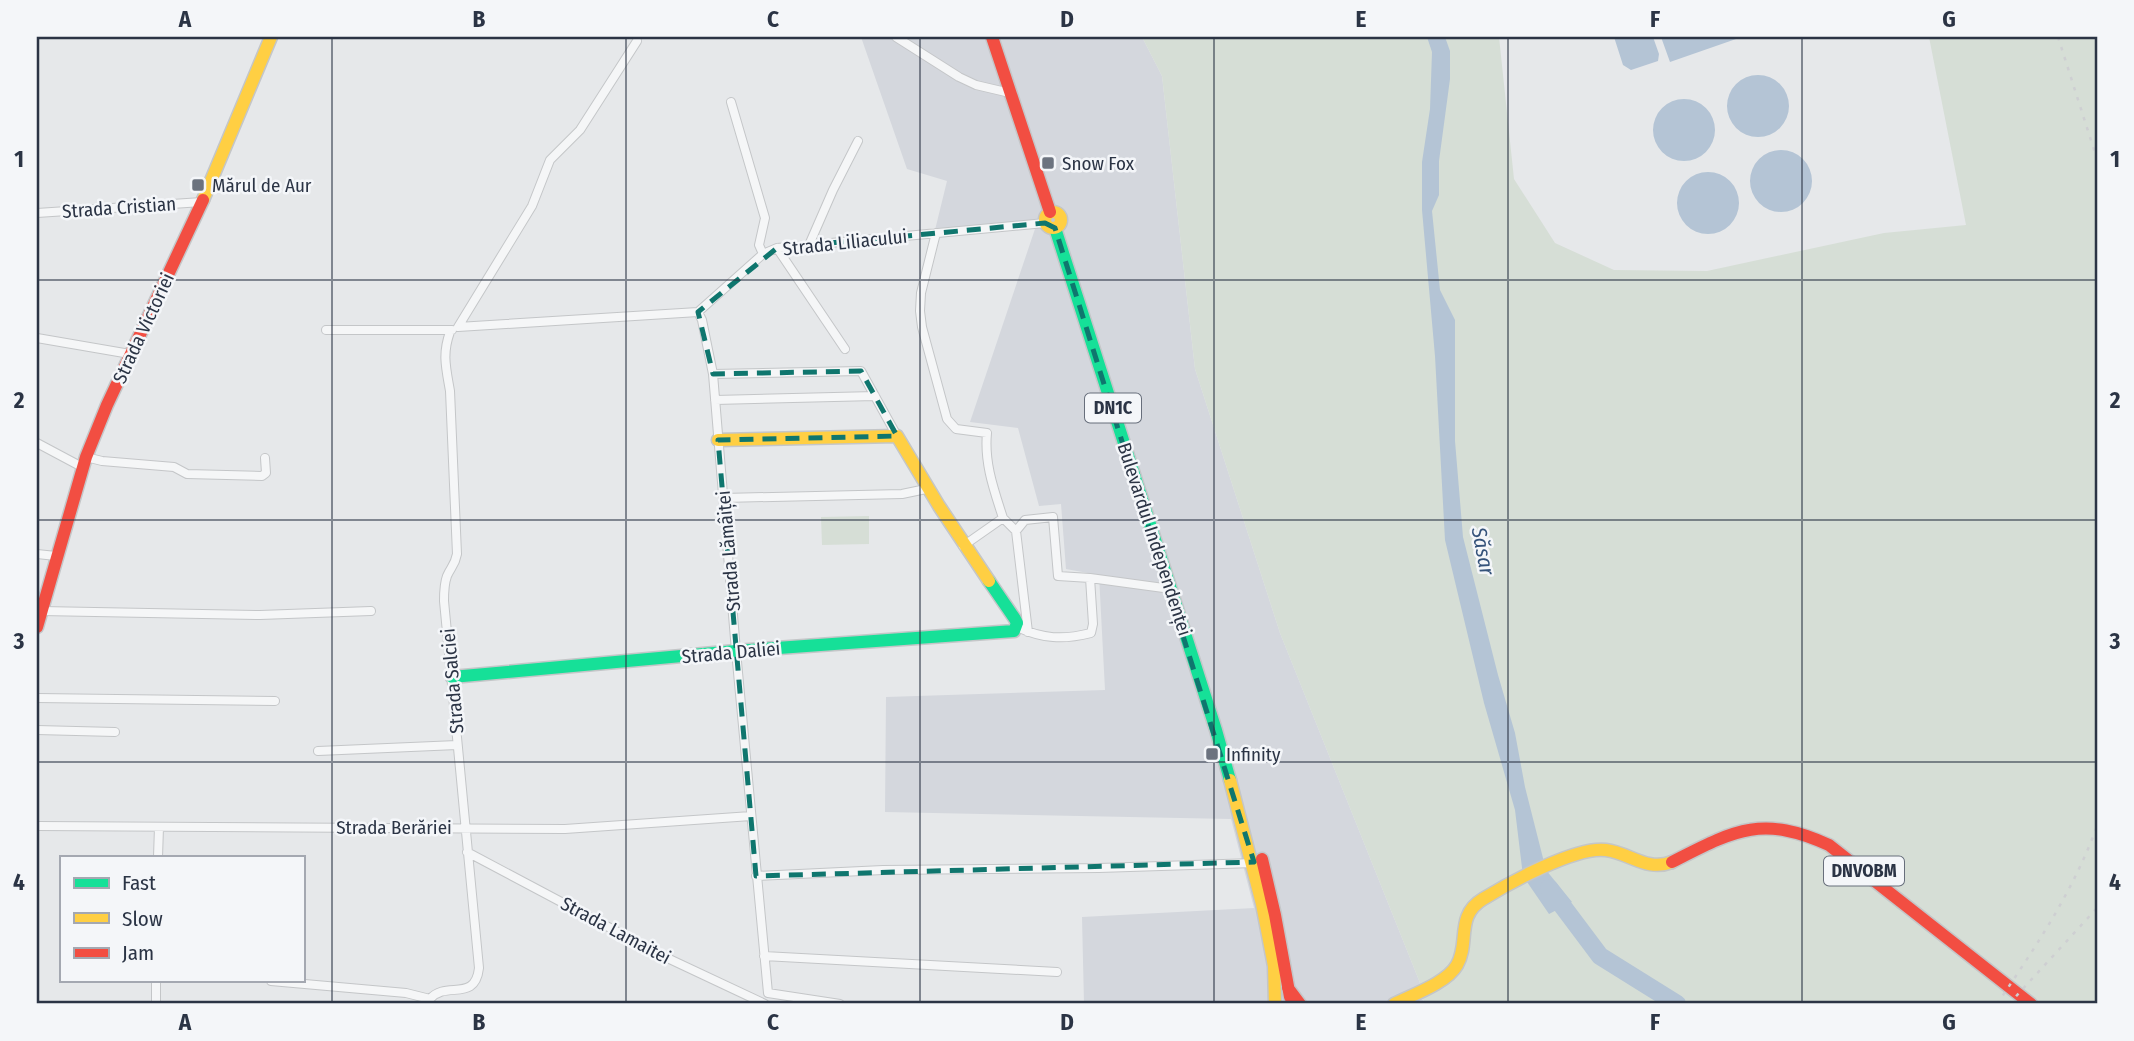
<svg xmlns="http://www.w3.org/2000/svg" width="2134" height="1041" viewBox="0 0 2134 1041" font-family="'Fira Sans Condensed',sans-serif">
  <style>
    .built { fill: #d4d7dd }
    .green { fill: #d6ded6 }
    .water { fill: #b4c4d5 }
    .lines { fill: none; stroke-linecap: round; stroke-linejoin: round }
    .river { stroke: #b4c4d5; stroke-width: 18 }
    .street-casing { stroke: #c4c6c8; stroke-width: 10 }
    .fast-casing { stroke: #c4c6c8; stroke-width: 15 }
    .slow-casing { stroke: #c4c6c8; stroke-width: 15 }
    .jam-casing { stroke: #c4c6c8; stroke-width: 15 }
    .street { stroke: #f5f6f7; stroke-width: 8 }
    .fast { stroke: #16e098; stroke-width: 12 }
    .slow { stroke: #ffcf43; stroke-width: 12 }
    .jam { stroke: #f24e42; stroke-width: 12 }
    .rail { stroke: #cecfd2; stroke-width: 2.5; stroke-dasharray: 3.5 7; stroke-linecap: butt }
    .marked { fill: none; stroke: #0f766e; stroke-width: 5; stroke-dasharray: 14 9; stroke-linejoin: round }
    .grid { fill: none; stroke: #2b3445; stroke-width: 2; stroke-opacity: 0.55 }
    .poi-dot { fill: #6c737f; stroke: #f4f6f9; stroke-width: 2.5 }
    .labels { text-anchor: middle; stroke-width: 5; stroke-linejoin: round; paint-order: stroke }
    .shield { fill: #f4f6f9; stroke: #676e7b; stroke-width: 2 }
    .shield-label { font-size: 18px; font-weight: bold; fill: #2b3445 }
    .poi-label { font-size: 19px; fill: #2b3445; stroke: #f4f6f9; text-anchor: start }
    .street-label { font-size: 19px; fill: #2b3445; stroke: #f4f6f9 }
    .water-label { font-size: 21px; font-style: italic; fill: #34527a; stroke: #f4f6f9 }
    .neatline { fill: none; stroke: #2b3445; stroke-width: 2.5 }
    .grid-label { font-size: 23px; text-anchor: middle; font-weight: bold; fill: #2b3445 }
  </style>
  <rect width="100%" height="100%" fill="#e6e8ea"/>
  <path class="built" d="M861,37H1142L1162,76L1195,369L1280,633L1420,983L1417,992L1426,1004H1084L1082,917L1254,908L1231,819L885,812L886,697L1105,690L1099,575L1066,569L1061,504L1039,506L1018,428L970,422L1038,220L935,230L947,181L907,169Z"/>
  <path class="green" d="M1142,37H1499L1514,179L1555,243L1614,270L1707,271L1884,233L1966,225L1929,37H2097V1004H1426L1417,991L1420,983L1280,633L1195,369L1162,76Z
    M869,516V544L822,545L821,517Z"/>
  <path class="water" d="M1427,37H1445L1450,51V79L1439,161V195L1432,211L1440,290L1455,320V441L1463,537L1498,675L1515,733L1525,787L1546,870L1572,902L1549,914L1523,876L1515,810L1484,703L1445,540L1435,356L1422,210V162L1430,109L1432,52Z
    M1614,37H1653L1659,54L1658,61L1631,70L1623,65Z
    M1661,37H1735L1736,39L1670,62Z
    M1727 106a31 31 0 1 1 62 0a31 31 0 1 1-62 0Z
    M1653 130a31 31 0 1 1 62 0a31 31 0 1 1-62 0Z
    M1750 181a31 31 0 1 1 62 0a31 31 0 1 1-62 0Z
    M1677 203a31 31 0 1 1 62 0a31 31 0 1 1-62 0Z"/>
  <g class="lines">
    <path class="river" d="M1549,888L1600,956L1677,1004"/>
    <g class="street-casing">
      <path id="street" d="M896,37L959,77L976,85L1010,93
        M637,41L580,130L550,160L532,206L458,327L698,312L763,254L777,248L1045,223
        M731,102L765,218L759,245L763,254
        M37,213L202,202
        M936,233L921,293L920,311L922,327L947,419L956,429L987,433C984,463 994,490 1003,518L963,546
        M809,245L833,190L858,141
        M777,248L845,349
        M698,312L702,320L713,374L736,651L768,993L840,1004
        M326,330H452
        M37,338L130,354
        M713,374L861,371L897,436
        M715,400L875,396
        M37,443L82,467
        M86,457L102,461L174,467L187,474L262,476L266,473L265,458
        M723,498L902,494L926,489
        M1003,518L1016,531L1025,520L1053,517L1058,576L1090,578L1171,589
        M1016,531L1028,632
        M37,554L56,556
        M41,611L260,615L371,611
        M1017,627C1043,639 1063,640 1091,633L1093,624L1090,578
        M37,698L275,701
        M37,730L115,732
        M318,751L457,745
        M37,826L565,829L751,816
        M467,852L663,956L765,1004
        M158,857L159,827
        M756,876L883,870L1099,868L1254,863
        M764,956L1057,972
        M271,981L406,993L430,999V1004
        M430,999C446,980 475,1003 479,968L444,601C444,593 444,584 447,576C451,567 455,565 457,554L450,391C446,368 442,354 450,332
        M156,1004V980"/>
    </g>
    <g class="fast-casing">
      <path id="fast" d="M1055,228L1216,730L1230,780
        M452,677L736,651L1014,631L1017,623L1015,619L989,581"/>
    </g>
    <g class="slow-casing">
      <path id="slow" d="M203,200L271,37
        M1045 220a8 8 0 1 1 16 0a8 8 0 1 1-16 0Z
        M718,440L897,436L939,506L989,581
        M1230,780L1262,904L1274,966L1275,1004
        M1394,1004C1412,995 1447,983 1457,965C1470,942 1455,916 1483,899C1509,883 1576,846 1606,850C1630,853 1647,872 1672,862"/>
    </g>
    <g class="jam-casing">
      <path id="jam" d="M992,37L1050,212
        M37,627L86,457L107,405L203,200
        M1262,859L1275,915L1290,997
        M1672,862C1733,831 1761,814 1829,845L2031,1004
        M1288,988L1300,1004"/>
    </g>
    <use href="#street" class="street"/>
    <use href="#fast" class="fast"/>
    <use href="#slow" class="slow"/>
    <use href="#jam" class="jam"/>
    <path class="rail" d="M2058,37L2097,159
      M1997,1004C2035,948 2074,890 2097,826
      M2009,1004L2097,908"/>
  </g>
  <path class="marked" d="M1045,223L1055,228L1254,862L756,876L718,440L897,436L861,371L713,374L698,312L777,248Z"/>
  <path class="grid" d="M332,37V1004M626,37V1004M920,37V1004M1214,37V1004M1508,37V1004M1802,37V1004M37,280H2097M37,520H2097M37,762H2097"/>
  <g class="poi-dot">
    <rect x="1041" y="156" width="14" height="14" rx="3.5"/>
    <rect x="191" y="178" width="14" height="14" rx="3.5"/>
    <rect x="1205" y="747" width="14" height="14" rx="3.5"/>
  </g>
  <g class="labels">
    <g class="shield">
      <rect x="1085" y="393.5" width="56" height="29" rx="5"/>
      <rect x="1824" y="856.5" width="80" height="29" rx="5"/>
    </g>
    <g class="shield-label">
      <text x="1113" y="414">DN1C</text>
      <text x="1864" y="877">DNVOBM</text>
    </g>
    <g class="poi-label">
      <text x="1062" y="170">Snow Fox</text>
      <text x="212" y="192">Mărul de Aur</text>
      <text x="1226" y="761">Infinity</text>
    </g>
    <g class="street-label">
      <text transform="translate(119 207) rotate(-4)" y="7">Strada Cristian</text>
      <text transform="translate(845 242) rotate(-6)" y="7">Strada Liliacului</text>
      <text transform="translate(143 328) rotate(-65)" y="7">Strada Victoriei</text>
      <text transform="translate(1155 539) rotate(72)" y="7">Bulevardul Independenței</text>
      <text transform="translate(728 551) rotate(-95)" y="7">Strada Lămâiței</text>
      <text transform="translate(731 652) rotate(-5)" y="7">Strada Daliei</text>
      <text transform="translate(452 681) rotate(-95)" y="7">Strada Salciei</text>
      <text x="394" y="834">Strada Berăriei</text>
      <text transform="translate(616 930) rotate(28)" y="7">Strada Lamaitei</text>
    </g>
    <g class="water-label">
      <text transform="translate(1483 551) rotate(79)" y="7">Săsar</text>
    </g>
  </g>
  <rect width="2134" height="1041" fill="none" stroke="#f4f6f9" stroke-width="77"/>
  <rect x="60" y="856" width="245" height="126" fill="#f4f6f9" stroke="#a4a8b1" stroke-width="2"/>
  <rect x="74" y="878" width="35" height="10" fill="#16e098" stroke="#a4a8b1" stroke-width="2"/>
  <text x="122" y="890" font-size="21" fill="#2b3445">Fast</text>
  <rect x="74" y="913" width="35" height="10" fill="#ffcf43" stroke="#a4a8b1" stroke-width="2"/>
  <text x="122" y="926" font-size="21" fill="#2b3445">Slow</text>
  <rect x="74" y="948" width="35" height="10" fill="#f24e42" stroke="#a4a8b1" stroke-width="2"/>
  <text x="122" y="960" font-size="21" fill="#2b3445">Jam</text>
  <rect x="38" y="38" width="2058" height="964" class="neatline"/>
  <g class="grid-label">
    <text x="185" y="27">A</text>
    <text x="479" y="27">B</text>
    <text x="773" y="27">C</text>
    <text x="1067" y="27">D</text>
    <text x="1361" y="27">E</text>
    <text x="1655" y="27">F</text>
    <text x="1949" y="27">G</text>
    <text x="19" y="167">1</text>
    <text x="2115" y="167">1</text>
    <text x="19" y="408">2</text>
    <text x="2115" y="408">2</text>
    <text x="19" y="649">3</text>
    <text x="2115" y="649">3</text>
    <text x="19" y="890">4</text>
    <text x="2115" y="890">4</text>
    <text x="185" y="1030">A</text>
    <text x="479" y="1030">B</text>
    <text x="773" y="1030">C</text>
    <text x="1067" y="1030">D</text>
    <text x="1361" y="1030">E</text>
    <text x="1655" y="1030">F</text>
    <text x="1949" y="1030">G</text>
  </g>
</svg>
